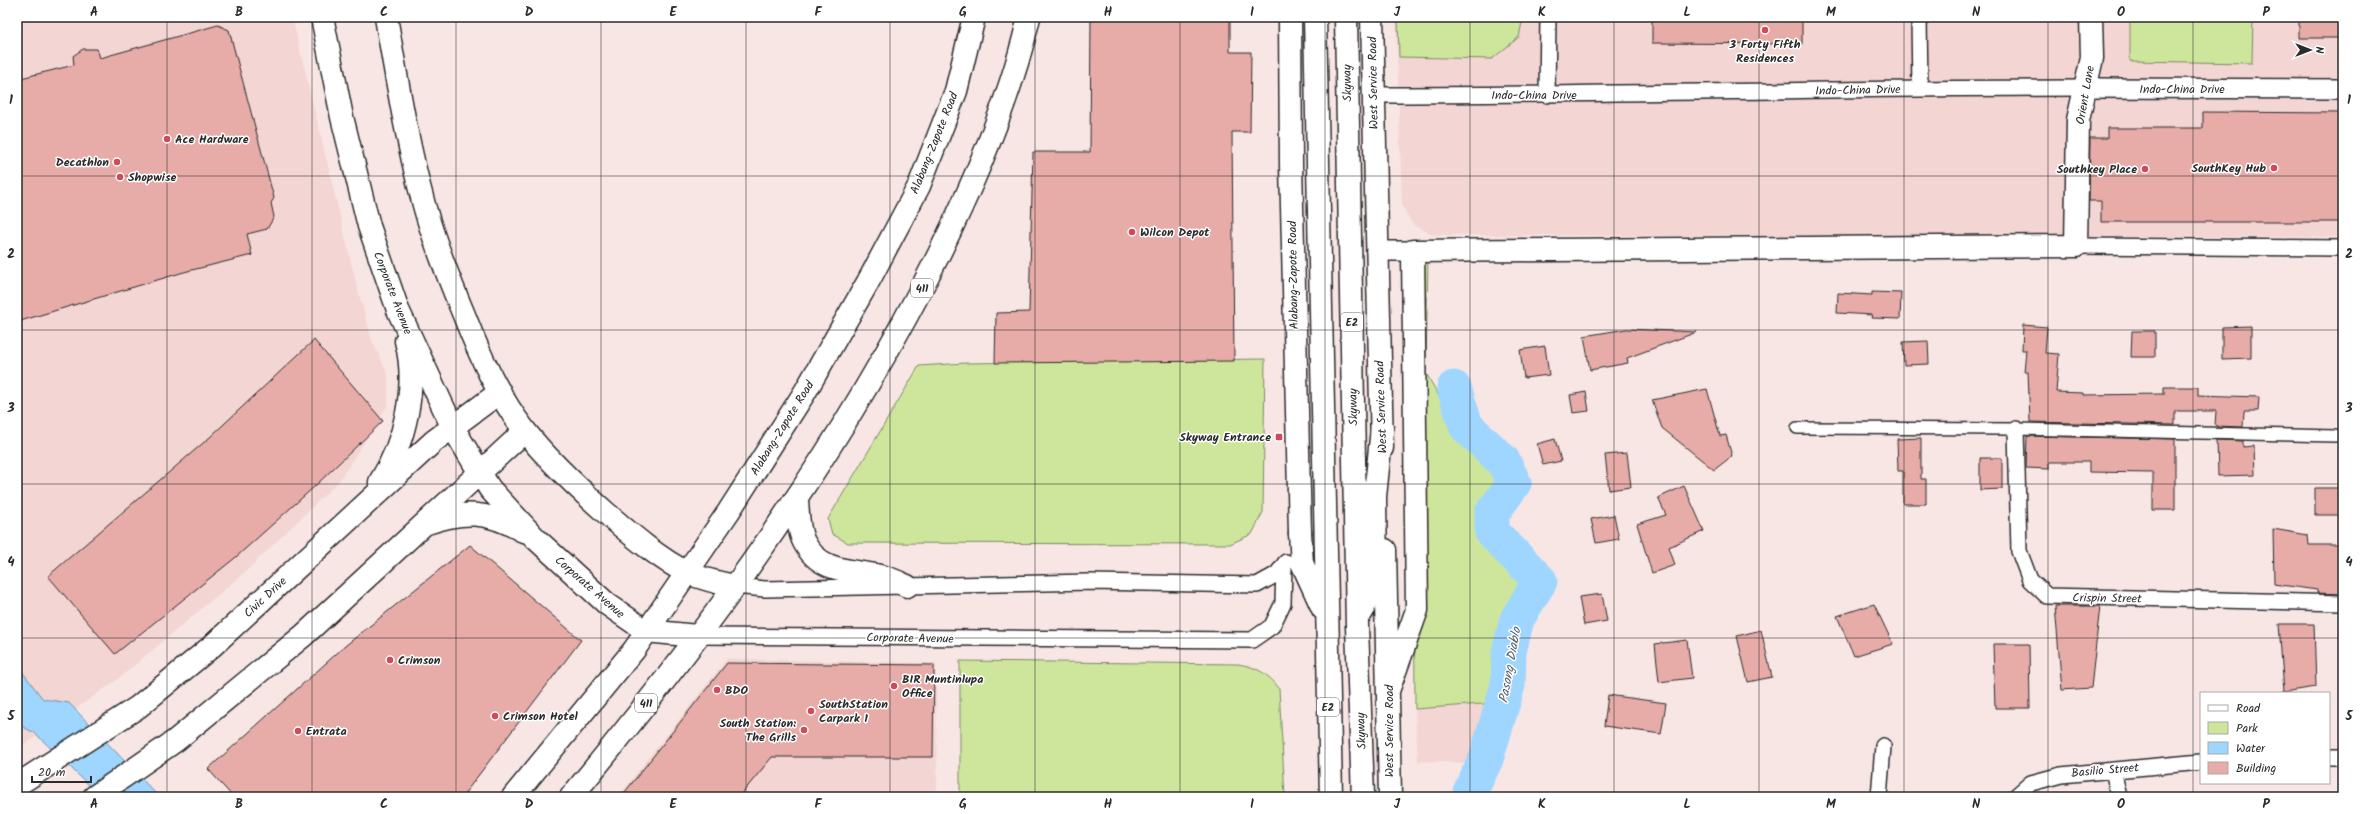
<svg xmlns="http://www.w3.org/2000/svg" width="2360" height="814" viewBox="0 0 2360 814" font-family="Kalam,sans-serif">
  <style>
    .built { fill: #f3d5d3 }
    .green { fill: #cee69c; stroke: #7c8864 }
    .water { fill: #9fd6ff; stroke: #7192aa }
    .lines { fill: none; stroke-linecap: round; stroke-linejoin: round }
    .river { stroke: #9fd6ff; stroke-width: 35 }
    .building { fill: #e7aca8; stroke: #2b2b2b }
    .pedestrian-casing { stroke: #2b2b2b; stroke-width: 14 }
    .minor-casing { stroke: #2b2b2b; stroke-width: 18 }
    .tertiary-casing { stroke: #2b2b2b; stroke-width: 22 }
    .secondary-casing { stroke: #2b2b2b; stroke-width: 25 }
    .primary-casing { stroke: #2b2b2b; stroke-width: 25 }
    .trunk-casing { stroke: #2b2b2b; stroke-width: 25 }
    .motorway-casing { stroke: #2b2b2b; stroke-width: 25 }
    .pedestrian { stroke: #fff; stroke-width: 11 }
    .minor { stroke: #fff; stroke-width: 15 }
    .tertiary { stroke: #fff; stroke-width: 19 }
    .secondary { stroke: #fff; stroke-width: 22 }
    .primary { stroke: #fff; stroke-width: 22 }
    .trunk { stroke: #fff; stroke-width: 22 }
    .motorway { stroke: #fff; stroke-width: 22 }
    .grid { fill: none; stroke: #2b2b2b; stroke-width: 1; stroke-opacity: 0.55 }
    .poi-dot { fill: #d1495b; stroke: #fff; stroke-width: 1.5 }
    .labels { text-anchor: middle; stroke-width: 3; stroke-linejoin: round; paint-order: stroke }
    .shield { fill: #fff; stroke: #6b6b6b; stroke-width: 1 }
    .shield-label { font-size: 11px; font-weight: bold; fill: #2b2b2b }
    .poi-label { font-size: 12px; font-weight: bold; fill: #2b2b2b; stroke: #fff; text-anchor: start }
    .street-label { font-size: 12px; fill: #2b2b2b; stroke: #fff }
    .water-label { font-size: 13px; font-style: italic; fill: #4e5e6b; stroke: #fff }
    .neatline { fill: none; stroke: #2b2b2b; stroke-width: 1.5 }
    .grid-label { font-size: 13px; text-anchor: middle; font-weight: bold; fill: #2b2b2b }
  </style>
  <rect width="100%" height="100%" fill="#f8e6e5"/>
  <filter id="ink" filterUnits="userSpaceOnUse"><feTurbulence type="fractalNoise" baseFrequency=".025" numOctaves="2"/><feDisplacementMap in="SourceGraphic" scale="8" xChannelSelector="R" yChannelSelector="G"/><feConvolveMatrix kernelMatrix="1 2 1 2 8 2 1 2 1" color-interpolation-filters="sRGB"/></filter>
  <g filter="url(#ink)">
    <path class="built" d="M17,17H292L357,287L372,340L388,375V405L339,481L245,572L117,680L17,750Z
      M1396,17H2343V237L1434,235L1413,225L1402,206Z
      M727,659L936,663L937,797H618Z
      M1496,703L1484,735L1470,763L1418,761L1415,709Z"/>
    <path class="green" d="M1398,17H1523L1519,37L1492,59L1399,57Z
      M2130,17H2253L2252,63L2130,61Z
      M1428,257L1426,373L1456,427L1507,475L1486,515V540L1535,583L1507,620L1496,703L1415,709L1413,280Z
      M1265,359L1263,512L1252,534L1230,544L848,543L832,534L828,519L919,366L966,363Z
      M960,661L1238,664C1257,667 1267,673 1279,688L1285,797H960Z"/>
    <path class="water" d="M17,665L43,699L69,703L159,797H101L35,733L17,724Z"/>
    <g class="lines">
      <path class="river" d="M1454,388L1466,426L1503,461L1514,483L1492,513V532L1540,581L1517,619L1509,652L1508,685L1486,759L1470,792V797"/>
    </g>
    <path class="building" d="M1091,17H1230V52H1251L1250,132H1232L1234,361L995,363L996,313L1029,312L1033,152H1090Z
      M1652,17H1802V44L1652,43Z
      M2299,17H2343V38H2299Z
      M218,25L229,30L274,198L271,203L274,217L267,229L247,234L252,255L184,272L17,322V79L74,65L73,56L83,49H97L100,58Z
      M2203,112L2343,113V222H2101V201H2089L2090,138H2107V128H2203Z
      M1872,292L1901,293L1900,319L1871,318L1872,315L1837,313L1838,293L1872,295Z
      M2023,325L2047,327L2045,353L2059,354L2056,392L2083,393V395L2164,394V387H2198V395L2259,397L2258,411H2244L2243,427L2217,426L2215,425L2216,411H2175V425L2030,422L2028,372H2024L2026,350H2022Z
      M2251,326V358L2222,359V327Z
      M1626,329H1627L1697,332L1627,358L1628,363L1590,370L1584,336Z
      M2132,331H2155V357H2131Z
      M314,340L383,421L314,487L235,558L115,654L48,576L209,438Z
      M1928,341L1929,364L1904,365L1903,342Z
      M1545,346L1549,375L1524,378L1520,350Z
      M1707,389L1720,436L1726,435L1732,456L1714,470L1662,428L1652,400Z
      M1586,392L1589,411L1573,413L1570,395Z
      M2027,436L2175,439V510H2153V473L2089,472V462H2049V469L2026,468Z
      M1921,438V479H1926V504H1903V471H1898L1897,439Z
      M1555,439L1561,461L1543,465L1537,444Z
      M2217,440L2243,441V447L2254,446L2255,475L2218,476Z
      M1627,453L1631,487L1609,490L1605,455Z
      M1980,458H2002V489L1980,490Z
      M1684,486L1704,531L1669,547L1675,565L1652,573L1637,524L1666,515L1658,498Z
      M2315,488H2343V515H2315Z
      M1614,515L1619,539L1596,543L1591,519Z
      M2273,529L2308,535L2309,545H2343V594L2317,593V590L2274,584Z
      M470,545L581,640L462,797H233L208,769L345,646Z
      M1602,594L1607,621L1584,625L1579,597Z
      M1874,604L1893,644L1854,656L1837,616Z
      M2055,606H2100L2091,688L2062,690Z
      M2279,624H2314L2316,687L2284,692Z
      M1761,630L1772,677L1748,682L1737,636Z
      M1687,640L1692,678L1659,682L1655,644Z
      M1993,644H2029L2030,708H1995Z
      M727,663L934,665L933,757H772L739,797H621Z
      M1608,695L1666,703L1661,734L1604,726Z"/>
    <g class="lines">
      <g class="pedestrian-casing">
        <path id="pedestrian" d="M1797,428L2016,429L2335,436"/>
      </g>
      <g class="minor-casing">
        <path id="minor" d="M1919,17L1920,89
          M1374,95C1611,95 1849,88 2086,88
          M1547,95L1548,17
          M2076,246L2343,248
          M2016,429L2019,551L2030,580L2047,596L2343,603
          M735,586L765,589L1089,582L1257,585L1277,574L1286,562
          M697,636L1252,640L1272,626L1283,603L1284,565
          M2329,757H2343
          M2113,770L2119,797
          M1879,797L1883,746
          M2015,797L2031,783L2061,775L2201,762"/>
      </g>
      <g class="tertiary-casing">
        <path id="tertiary" d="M2086,88L2343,89
          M1376,251H1413"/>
      </g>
      <g class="secondary-casing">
        <path id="secondary" d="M322,17L342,117L369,226L398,310L452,426L480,473L490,489L535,538L607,604L646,631L697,636
          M386,17C397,80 407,143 424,205C434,242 449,279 464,315C480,356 498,396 525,431C547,459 578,488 605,512C628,532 660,560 688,573C703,579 719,583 735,586
          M1372,17L1382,448
          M380,482C405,443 418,386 406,341
          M427,523C464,510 488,511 523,531
          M1385,550L1390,797
          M1389,688L1417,610L1413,251L2076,246L2078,120L2092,58L2091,17
          M17,785L138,707L211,647L434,441L500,392
          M94,797L175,741L304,635L525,431"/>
      </g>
      <g class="primary-casing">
        <path id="primary" d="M1290,17L1291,165L1300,533"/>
      </g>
      <g class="trunk-casing">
        <path id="trunk" d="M797,500C798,513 798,530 804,542C821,575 854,569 884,577C892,579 900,583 907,586
          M513,797L634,650L729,511L805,392L868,282L919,186L956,91L974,17
          M571,797C710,629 840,452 938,256C974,183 1011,98 1029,17"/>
      </g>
      <g class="motorway-casing">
        <path id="motorway" d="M1315,17L1331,797
          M1346,17L1357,626L1363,797
          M1300,533L1302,563L1323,609
          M1362,612L1376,575L1375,497L1382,428"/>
      </g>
      <use href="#pedestrian" class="pedestrian"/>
      <use href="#minor" class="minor"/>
      <use href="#tertiary" class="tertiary"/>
      <use href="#secondary" class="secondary"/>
      <use href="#primary" class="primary"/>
      <use href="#trunk" class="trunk"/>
      <use href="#motorway" class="motorway"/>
    </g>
  </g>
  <path class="grid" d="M167,17V797M312,17V797M456,17V797M601,17V797M746,17V797M890,17V797M1035,17V797M1180,17V797M1325,17V797M1470,17V797M1614,17V797M1759,17V797M1904,17V797M2048,17V797M2193,17V797M17,176H2343M17,330H2343M17,484H2343M17,638H2343"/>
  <g class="poi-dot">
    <circle cx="1765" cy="30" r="4"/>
    <circle cx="167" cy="139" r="4"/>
    <circle cx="117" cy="162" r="4"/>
    <circle cx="2274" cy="168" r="4"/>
    <circle cx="2145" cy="169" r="4"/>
    <circle cx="120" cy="177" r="4"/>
    <circle cx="1132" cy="232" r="4"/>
    <rect x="1275" y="433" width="8" height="8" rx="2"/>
    <circle cx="390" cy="660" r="4"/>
    <circle cx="894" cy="686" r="4"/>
    <circle cx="717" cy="690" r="4"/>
    <circle cx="811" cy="711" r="4"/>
    <circle cx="495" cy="716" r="4"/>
    <circle cx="804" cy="730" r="4"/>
    <circle cx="298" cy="731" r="4"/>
  </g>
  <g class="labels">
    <g class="shield">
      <rect x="911" y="279" width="22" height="18" rx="3"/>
      <rect x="1341" y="313" width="22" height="18" rx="3"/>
      <rect x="635" y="694" width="22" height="18" rx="3"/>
      <rect x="1317" y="698" width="22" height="18" rx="3"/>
    </g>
    <g class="shield-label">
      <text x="922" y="292">411</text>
      <text x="1352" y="326">E2</text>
      <text x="646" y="707">411</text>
      <text x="1328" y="711">E2</text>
    </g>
    <g class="poi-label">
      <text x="1765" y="48" text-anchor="middle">3 Forty Fifth<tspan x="1765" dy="14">Residences</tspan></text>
      <text x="175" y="143">Ace Hardware</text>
      <text x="109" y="166" text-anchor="end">Decathlon</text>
      <text x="2266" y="172" text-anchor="end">SouthKey Hub</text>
      <text x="2137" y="173" text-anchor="end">Southkey Place</text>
      <text x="128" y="181">Shopwise</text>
      <text x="1140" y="236">Wilcon Depot</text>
      <text x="1271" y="441" text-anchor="end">Skyway Entrance</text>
      <text x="398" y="664">Crimson</text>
      <text x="902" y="683">BIR Muntinlupa<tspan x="902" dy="14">Office</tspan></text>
      <text x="725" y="694">BDO</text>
      <text x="819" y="708">SouthStation<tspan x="819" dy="14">Carpark 1</tspan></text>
      <text x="503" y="720">Crimson Hotel</text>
      <text x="796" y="727" text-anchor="end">South Station:<tspan x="796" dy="14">The Grills</tspan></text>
      <text x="306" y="735">Entrata</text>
    </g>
    <g class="street-label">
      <text transform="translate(1347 83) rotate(-91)" y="4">Skyway</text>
      <text transform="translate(1373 83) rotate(-91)" y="4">West Service Road</text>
      <text x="2182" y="93">Indo-China Drive</text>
      <text transform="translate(1858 90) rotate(-1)" y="4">Indo-China Drive</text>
      <text x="1534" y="99">Indo-China Drive</text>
      <text transform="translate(2085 95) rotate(-80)" y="4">Orient Lane</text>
      <text transform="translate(934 143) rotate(-68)" y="4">Alabang-Zapote Road</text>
      <text transform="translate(1293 275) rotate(-91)" y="4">Alabang-Zapote Road</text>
      <text transform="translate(393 293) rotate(69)" y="4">Corporate Avenue</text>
      <text transform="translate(1353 407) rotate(-91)" y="4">Skyway</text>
      <text transform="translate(1381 407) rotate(-92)" y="4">West Service Road</text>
      <text transform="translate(782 428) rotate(-58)" y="4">Alabang-Zapote Road</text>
      <text transform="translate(590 587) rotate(41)" y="4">Corporate Avenue</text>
      <text transform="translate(265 597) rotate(-43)" y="4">Civic Drive</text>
      <text transform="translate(2107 598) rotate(1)" y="4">Crispin Street</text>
      <text transform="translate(910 638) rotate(1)" y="4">Corporate Avenue</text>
      <text transform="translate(1361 731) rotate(-92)" y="4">Skyway</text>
      <text transform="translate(1389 731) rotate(-90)" y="4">West Service Road</text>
      <text transform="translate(2105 770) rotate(-5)" y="4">Basilio Street</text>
    </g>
    <g class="water-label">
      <text transform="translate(1509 665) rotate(-80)" y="5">Pasong Diablo</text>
    </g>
  </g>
  <rect width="2360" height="814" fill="none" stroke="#fff" stroke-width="44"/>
  <rect x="2200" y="692" width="130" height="92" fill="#ffffff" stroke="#aaaaaa"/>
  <rect x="2208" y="705" width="20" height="6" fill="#ffffff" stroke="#aaaaaa"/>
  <text x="2236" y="712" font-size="12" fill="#2b2b2b">Road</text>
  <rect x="2208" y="722" width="20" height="12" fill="#cee69c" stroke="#aaaaaa"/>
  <text x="2236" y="732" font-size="12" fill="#2b2b2b">Park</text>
  <rect x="2208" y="742" width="20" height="12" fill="#9fd6ff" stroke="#aaaaaa"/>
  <text x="2236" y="752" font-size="12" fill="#2b2b2b">Water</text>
  <rect x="2208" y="762" width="20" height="12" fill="#e7aca8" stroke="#aaaaaa"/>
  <text x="2236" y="772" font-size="12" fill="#2b2b2b">Building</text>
  <g transform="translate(2310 50) rotate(90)" stroke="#ffffff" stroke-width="3" paint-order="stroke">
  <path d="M0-3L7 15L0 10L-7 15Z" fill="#2b2b2b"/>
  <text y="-6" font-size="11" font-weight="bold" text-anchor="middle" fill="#2b2b2b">N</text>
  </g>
  <path d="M32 776v6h59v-6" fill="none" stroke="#2b2b2b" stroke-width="2"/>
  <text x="38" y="776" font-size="12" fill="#2b2b2b" stroke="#ffffff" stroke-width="3" paint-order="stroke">20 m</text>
  <rect x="22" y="22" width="2316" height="770" class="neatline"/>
  <g class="grid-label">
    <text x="94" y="16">A</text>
    <text x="239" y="16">B</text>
    <text x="384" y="16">C</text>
    <text x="529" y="16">D</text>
    <text x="673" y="16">E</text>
    <text x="818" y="16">F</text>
    <text x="963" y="16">G</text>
    <text x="1108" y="16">H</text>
    <text x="1252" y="16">I</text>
    <text x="1397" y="16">J</text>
    <text x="1542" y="16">K</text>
    <text x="1687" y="16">L</text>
    <text x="1831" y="16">M</text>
    <text x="1976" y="16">N</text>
    <text x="2121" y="16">O</text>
    <text x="2266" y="16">P</text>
    <text x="11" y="104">1</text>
    <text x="2349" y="104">1</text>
    <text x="11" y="258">2</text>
    <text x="2349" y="258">2</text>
    <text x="11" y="412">3</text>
    <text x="2349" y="412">3</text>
    <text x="11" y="566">4</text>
    <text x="2349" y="566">4</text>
    <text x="11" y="720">5</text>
    <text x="2349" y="720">5</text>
    <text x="94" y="808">A</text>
    <text x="239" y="808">B</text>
    <text x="384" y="808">C</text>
    <text x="529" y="808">D</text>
    <text x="673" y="808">E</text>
    <text x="818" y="808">F</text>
    <text x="963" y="808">G</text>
    <text x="1108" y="808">H</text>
    <text x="1252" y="808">I</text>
    <text x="1397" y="808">J</text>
    <text x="1542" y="808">K</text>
    <text x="1687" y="808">L</text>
    <text x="1831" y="808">M</text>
    <text x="1976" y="808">N</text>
    <text x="2121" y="808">O</text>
    <text x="2266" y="808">P</text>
  </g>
</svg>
